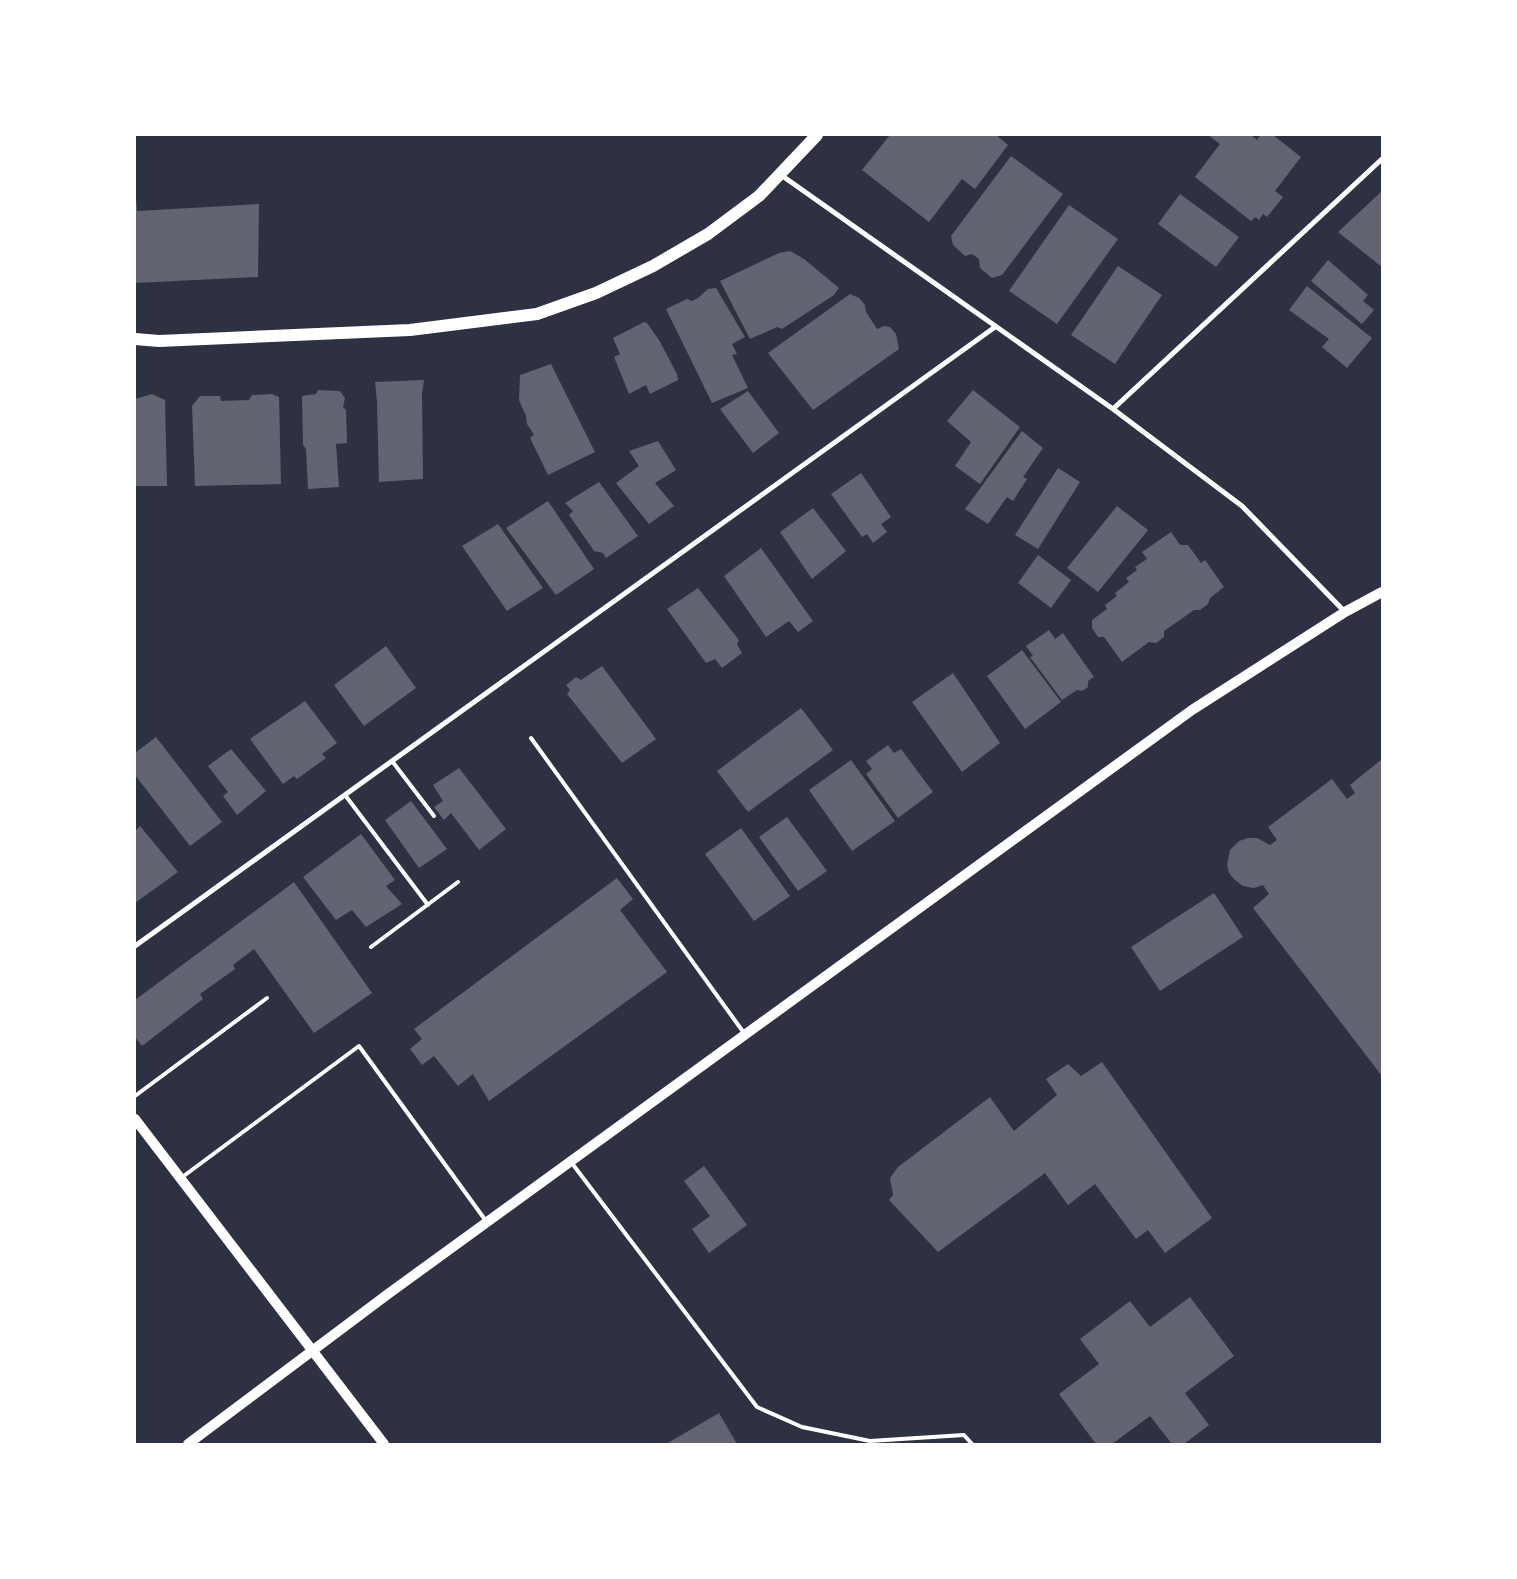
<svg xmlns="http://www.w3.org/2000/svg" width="1517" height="1579" viewBox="0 0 1517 1579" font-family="Overpass,sans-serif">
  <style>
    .building { fill: #626471 }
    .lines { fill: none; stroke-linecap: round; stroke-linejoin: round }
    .service { stroke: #fff; stroke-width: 4 }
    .minor { stroke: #fff; stroke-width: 5 }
    .secondary { stroke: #fff; stroke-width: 10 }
    .primary { stroke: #fff; stroke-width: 12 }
  </style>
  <rect width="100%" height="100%" fill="#2d3142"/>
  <path class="building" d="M890,135H996L1008,145L975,189L962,179L929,222L862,170Z
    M1208,135H1251L1257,140L1260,135H1273L1301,157L1275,191L1283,197L1267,217L1263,214L1259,220L1255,217L1251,221L1195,177L1220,144Z
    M1011,156L1063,194L1002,275L992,278L980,268L979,259L972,254L965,256L953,245L951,236Z
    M135,184L137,211L259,204L258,277L135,283Z
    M1382,191V267L1338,232Z
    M1180,194L1239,237L1216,267L1158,224Z
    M1069,205L1118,239L1057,324L1009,291Z
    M790,251L804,259L839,288L834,295L782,329L777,327L750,339L720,281L779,253Z
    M1328,260L1368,295L1363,301L1374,310L1362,324L1311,281Z
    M1118,266L1162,295L1115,364L1071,335Z
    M1307,286L1372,338L1347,368L1322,347L1329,339L1289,310Z
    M716,288L745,337L732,344L737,354L732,355L748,388L712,403L666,309L687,299L692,301L698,298L708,289Z
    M850,294L859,298L865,305L866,312L877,329L884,326L890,327L896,334L899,349L813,410L768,353Z
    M644,322L647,323L659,340L677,374L678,380L650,394L646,385L629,394L614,357L620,354L613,338Z
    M551,364L595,452L548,475L530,438L534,435L527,424L526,416L519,400L520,375Z
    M424,380L422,394L423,479L379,482L377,402L375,382Z
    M318,390L340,391L345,398L343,407L346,410L347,443L336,444L339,487L308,489L306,449L303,445L302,396L316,394Z
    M973,390L1020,427L980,484L955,466L971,442L947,421Z
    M748,391L779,433L753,453L720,409Z
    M152,394L165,400L167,486H135V399Z
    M272,394L279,397L281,484L195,486L192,406L200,396H220L221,401L249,400L252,395Z
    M1022,431L1043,448L1023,477L1027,479L1013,501L1007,497L988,524L965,509Z
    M658,441L676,470L655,483L674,506L649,524L616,483L639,466L629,451Z
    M1058,468L1080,482L1038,549L1015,535Z
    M861,473L891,517L881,524L887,532L873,543L867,534L862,537L831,494Z
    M599,482L638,536L606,558L603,553L594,551L569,515L573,511L565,503Z
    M548,501L594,569L556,595L506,528Z
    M1117,506L1148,530L1098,592L1067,568Z
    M813,508L846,551L812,579L780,532Z
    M498,524L543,588L507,611L462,546Z
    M1171,532L1180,545H1188L1201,563L1205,560L1224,587L1210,598L1208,604L1200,610H1194L1164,631V637L1156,643L1149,642L1122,662L1104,637H1098L1092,628V620L1107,609L1105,605L1117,596L1115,593L1129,582L1126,578L1137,570L1135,567L1147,559L1142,552Z
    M761,548L813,621L798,632L789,621L766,637L724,576Z
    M1038,555L1071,580L1051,608L1018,583Z
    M698,588L739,640L737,644L742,653L722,668L715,659L706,663L667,609Z
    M1049,630L1055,639L1063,633L1094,677L1088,681V687L1082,691L1077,690L1062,700L1030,657L1033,656L1026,646Z
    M386,646L416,688L364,726L334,685Z
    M1022,650L1061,702L1025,729L987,676Z
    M602,666L656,739L622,763L567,694L570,690L566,685L576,677L581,680Z
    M953,673L1000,743L962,772L912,702Z
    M305,701L337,743L322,754L326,758L297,779L294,776L283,784L250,739Z
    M801,708L833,750L748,812L717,771Z
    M156,737L222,822L190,846L135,775V753Z
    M888,745L894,753L901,749L933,792L898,818L866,774L872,769L866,761Z
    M231,749L266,791L237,815L223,796L228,792L208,766Z
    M1382,759V1076L1253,908L1269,894L1263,885L1254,888L1243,886L1235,880L1229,873L1227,865L1230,850L1239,841L1248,838H1257L1270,845L1277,840L1268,827L1332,779L1347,799L1355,793L1350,785Z
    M851,760L895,821L852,851L809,790Z
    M459,768L506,829L479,850L451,813L444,820L434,807L443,801L433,785Z
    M411,801L447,849L419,868L385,820Z
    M787,817L827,871L798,891L759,837Z
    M140,826L178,872L135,903V831Z
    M741,828L790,896L754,921L705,854Z
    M361,834L395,880L386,886L402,904L366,927L352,910L336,920L303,877Z
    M617,878L633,899L620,910L667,972L489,1101L473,1074L458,1086L434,1056L422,1065L410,1049L422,1039L414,1029Z
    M294,882L372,993L314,1033L254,949L233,965L235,969L200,994L203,999L142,1046L135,1037V1000Z
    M1214,893L1243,937L1160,991L1131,947Z
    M1102,1062L1212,1218L1165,1253L1148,1230L1136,1239L1095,1184L1068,1205L1045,1173L938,1252L889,1200L893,1195L890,1178L898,1167L990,1097L1014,1131L1057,1095L1046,1079L1068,1064L1081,1076Z
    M704,1166L747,1225L709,1253L692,1229L710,1216L684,1181Z
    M1190,1297L1234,1356L1185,1393L1209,1425L1184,1444H1172L1150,1416L1112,1444H1096L1059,1394L1099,1364L1080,1339L1130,1301L1150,1327Z
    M719,1413L737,1444H666Z"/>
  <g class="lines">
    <path class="service" d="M531,738L744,1033
      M392,761L434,816
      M345,795L428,905
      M371,947L458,882
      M135,1096L267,998
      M571,1162L757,1407L802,1427L870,1441L964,1435L972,1444
      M181,1178L359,1046L486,1221"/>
    <path class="minor" d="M781,175L1113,409L1242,506L1345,612
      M1113,409L1382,159
      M135,946L995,327"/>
    <path class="secondary" d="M135,1119L384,1444
      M188,1444L388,1294L1192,710L1345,612L1382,592"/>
    <path class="primary" d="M135,339L159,341L410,330L537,314L596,293L653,266L708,234L759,196L817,135"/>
  </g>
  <rect width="1517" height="1579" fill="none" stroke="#ffffff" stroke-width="272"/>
</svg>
